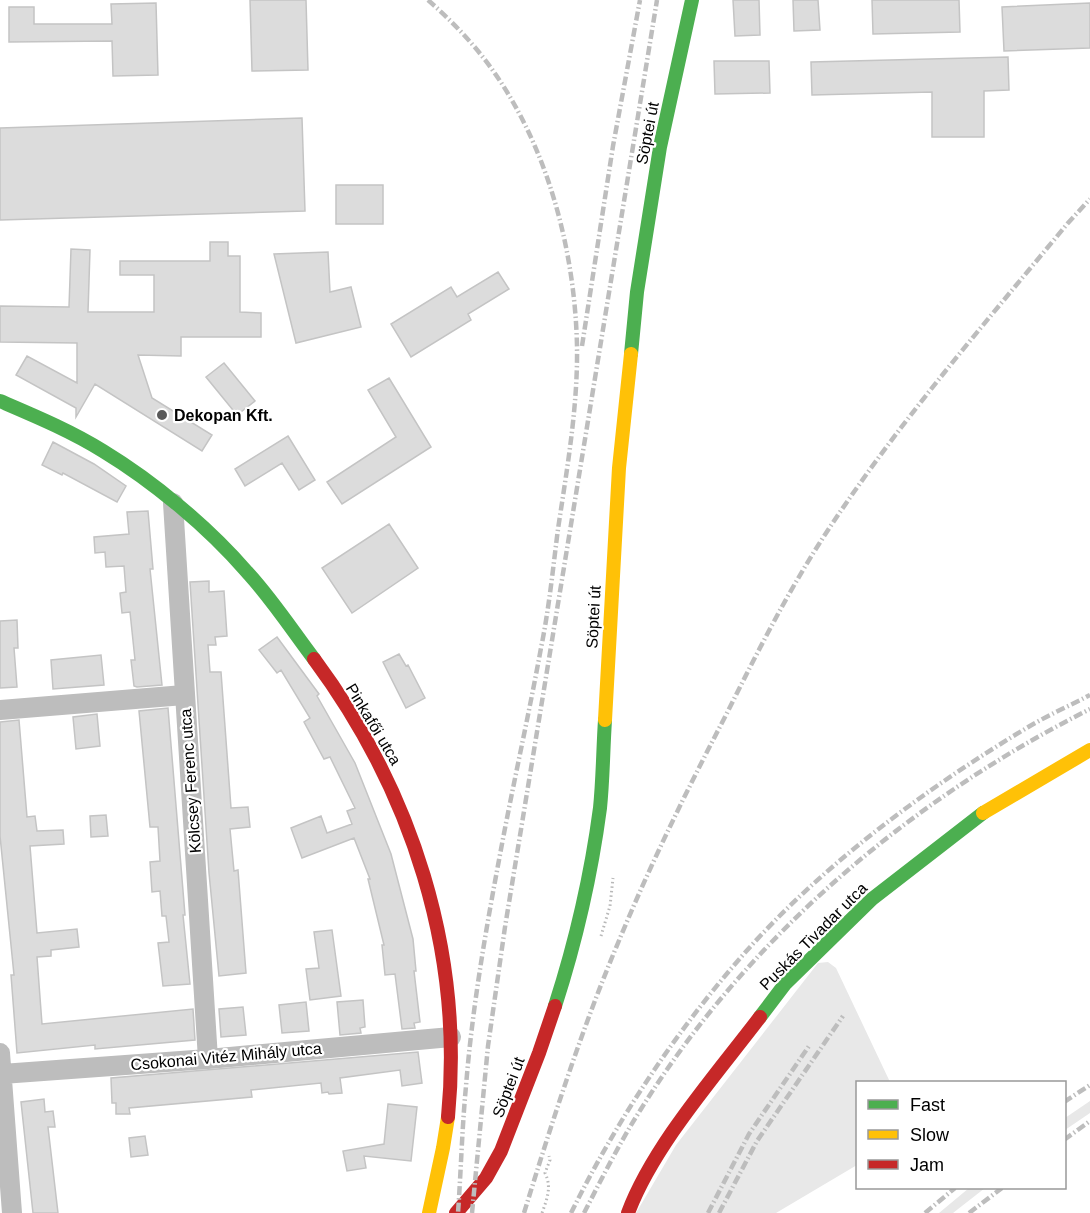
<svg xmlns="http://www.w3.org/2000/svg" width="1090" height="1213" viewBox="0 0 1090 1213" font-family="Arial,sans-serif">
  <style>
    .green { fill: #e8e8e8 }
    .building { fill: #dcdcdc; stroke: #c4c4c4; stroke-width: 1.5 }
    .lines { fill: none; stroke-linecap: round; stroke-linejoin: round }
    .path { stroke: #b8b8b8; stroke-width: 3; stroke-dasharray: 1.5 3; stroke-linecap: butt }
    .street { stroke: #bdbdbd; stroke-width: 20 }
    .fast { stroke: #4caf50; stroke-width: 14 }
    .slow { stroke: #ffc107; stroke-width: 14 }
    .jam { stroke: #c62828; stroke-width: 14 }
    .rail { stroke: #bdbdbd; stroke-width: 4.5; stroke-dasharray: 9 3 1.5 3; stroke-linecap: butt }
    .poi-dot { fill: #595959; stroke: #fff; stroke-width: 2 }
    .labels { text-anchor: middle; stroke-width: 4.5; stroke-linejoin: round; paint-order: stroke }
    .street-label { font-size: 16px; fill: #000; stroke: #fff }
    .poi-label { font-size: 16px; font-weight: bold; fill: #000; stroke: #fff; text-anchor: start }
  </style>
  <rect width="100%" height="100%" fill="#fff"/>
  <path class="green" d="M828,962L836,968L890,1082H858L857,1165L776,1213H636L676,1145L818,963Z
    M1090,1101V1113L1065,1130V1118Z
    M969,1188H985L953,1213H939Z"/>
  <path class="building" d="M250,0H306L308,70L252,71Z
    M733,0H759L760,35L735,36Z
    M793,0H818L820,30L794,31Z
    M872,0H959L960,32L873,34Z
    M156,3L158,75L113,76L112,41L9,42V7H34V24H112L111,4Z
    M1090,3V48L1004,51L1002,7Z
    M1008,57L1009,90L984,91V137H932V92L812,95L811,62Z
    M714,61H769L770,93L715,94Z
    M302,118L305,211L0,220V128Z
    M336,185H383V224H336Z
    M210,242H228V256H240V312L261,313V337H181V356L138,355L152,398L212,435L202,451L95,384L76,417V408L16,375L27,356L77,383V343L0,342V306L69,307L71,249L90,250L88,312H154V275H120V261H210Z
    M328,252L330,292L351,287L361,327L296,343L274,254Z
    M498,272L509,289L468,314L471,320L411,357L391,324L451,287L457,297Z
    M224,363L255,401L237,415L206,377Z
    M389,378L431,447L342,504L327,482L396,437L368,390Z
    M288,436L315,480L299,490L282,463L245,486L235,469Z
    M53,442L94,464L126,486L117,502L63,473L62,475L42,465Z
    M148,511L153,569H150L162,685L137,687L134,686L131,660H135L130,612L122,613L120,593L126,592L124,566L106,567L105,552L95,553L94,537L129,534L127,512Z
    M389,524L418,568L352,613L322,568Z
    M209,581V592L224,591L227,636L215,637L216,645H208L210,672H221L231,808L248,807L250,827L230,829L234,871L238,870L246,973L219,976L209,873L190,582Z
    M17,620L18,648H14L17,687L0,688V621Z
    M277,637L319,694L317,696L355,763L391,854L413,939L416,971H414L420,1022L414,1023L415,1028L402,1029L395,974L385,975L382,945H384L368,879H370L354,838L302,858L291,828L321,816L327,833L352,824L347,811L355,808L330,757L324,759L304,722L310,718L281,670L277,673L259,650Z
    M399,654L406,666L408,665L425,698L406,708L383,662Z
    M101,655L104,685L53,689L51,660Z
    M168,708L185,915H183L190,984L163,986L158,943L169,942L166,916H162L160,891L152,892L150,862L160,861L158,827H150L139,711Z
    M97,714L100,746L76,749L73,717Z
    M19,720L27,817L35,816L37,831L63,830L64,844L30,846L37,933L77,929L79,947L51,950V956L37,957L42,1024L193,1009L195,1040L95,1049V1045L17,1053L11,975H14L0,836V722Z
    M106,815L108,836L91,837L90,816Z
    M332,930L341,996L310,1000L306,969L319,968L314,932Z
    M363,1000L365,1027L360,1028L361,1033L340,1035L337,1002Z
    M306,1002L309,1031L282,1033L279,1005Z
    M243,1007L246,1035L221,1037L219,1009Z
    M418,1052L422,1083L402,1086L400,1070L340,1078L342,1093L329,1094L328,1092L322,1093L321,1083L251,1090L252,1097L129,1108L130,1114H116V1103H112L111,1078Z
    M44,1099L45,1112L53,1111L55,1127H48L58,1213H33L21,1102Z
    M388,1104L417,1107L411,1161L364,1156L366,1168L347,1171L343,1151L384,1144Z
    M145,1136L148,1155L131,1157L129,1138Z"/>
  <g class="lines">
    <path class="path" d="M601,936L610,906L613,878
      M542,1213C547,1199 552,1187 545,1173L550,1160L549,1156"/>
    <path class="street" d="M173,503L208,1059
      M0,710L184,695
      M0,1053L12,1213
      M2,1074L208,1059L451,1037"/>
    <path class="fast" d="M631,354L637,292L660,147L692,0
      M0,401C35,416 71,431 103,451C154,482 208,527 247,572C272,599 292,630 314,659
      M555,1006C576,941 591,876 600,808C603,779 603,750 605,720
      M760,1017L785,984L872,899L983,813"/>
    <path class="slow" d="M605,720L619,468L631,354
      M983,813L1090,750
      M429,1213L443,1148L448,1117"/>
    <path class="jam" d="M314,659C412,791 464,952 448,1117
      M456,1213L486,1178L501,1151L539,1053L555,1006
      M628,1213C653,1146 716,1075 760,1017"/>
    <path class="rail" d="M428,0C453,22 477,47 496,75C549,152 575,253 577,346C578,406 567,469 558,529C553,568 549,609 541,648C528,719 512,789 499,860C485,934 472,1011 466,1086C462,1128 461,1171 458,1213
      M582,346L613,146L640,0
      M1064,1102L1090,1085
      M1064,1140L1090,1121
      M472,1213L488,1046L505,927L657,0
      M524,1213C552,1122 581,1031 618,943C650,865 687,790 726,715C755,657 784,599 819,544C892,430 981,328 1068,223L1090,199
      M571,1213C617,1120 674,1034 742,956C820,867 925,789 1025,729C1046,716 1069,706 1090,695
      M584,1213C602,1178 620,1142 641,1109C748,937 910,800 1090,709
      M708,1213L749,1134L809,1046
      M719,1213L757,1141L843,1016
      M925,1213L955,1188
      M969,1213L1002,1188"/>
  </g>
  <circle class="poi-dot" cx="162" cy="415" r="6"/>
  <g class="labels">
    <g class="street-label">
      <text transform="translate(647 133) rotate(-79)" y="6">Söptei út</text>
      <text transform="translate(593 617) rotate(-87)" y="6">Söptei út</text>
      <text transform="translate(374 724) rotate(59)" y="6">Pinkafői utca</text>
      <text transform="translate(190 781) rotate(-94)" y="6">Kölcsey Ferenc utca</text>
      <text transform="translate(813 936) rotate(-45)" y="6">Puskás Tivadar utca</text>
      <text transform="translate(226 1056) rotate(-5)" y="6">Csokonai Vitéz Mihály utca</text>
      <text transform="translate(508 1087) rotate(-69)" y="6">Söptei út</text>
    </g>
    <g class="poi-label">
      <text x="174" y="421">Dekopan Kft.</text>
    </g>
  </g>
  <rect x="856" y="1081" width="210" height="108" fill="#ffffff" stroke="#999999" stroke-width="1.5"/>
  <rect x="868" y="1100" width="30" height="9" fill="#4caf50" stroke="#999999" stroke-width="1.5"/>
  <text x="910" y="1111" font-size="18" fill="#000000">Fast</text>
  <rect x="868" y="1130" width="30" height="9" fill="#ffc107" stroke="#999999" stroke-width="1.5"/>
  <text x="910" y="1141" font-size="18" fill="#000000">Slow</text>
  <rect x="868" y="1160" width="30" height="9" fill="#c62828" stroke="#999999" stroke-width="1.5"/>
  <text x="910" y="1171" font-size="18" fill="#000000">Jam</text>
</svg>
